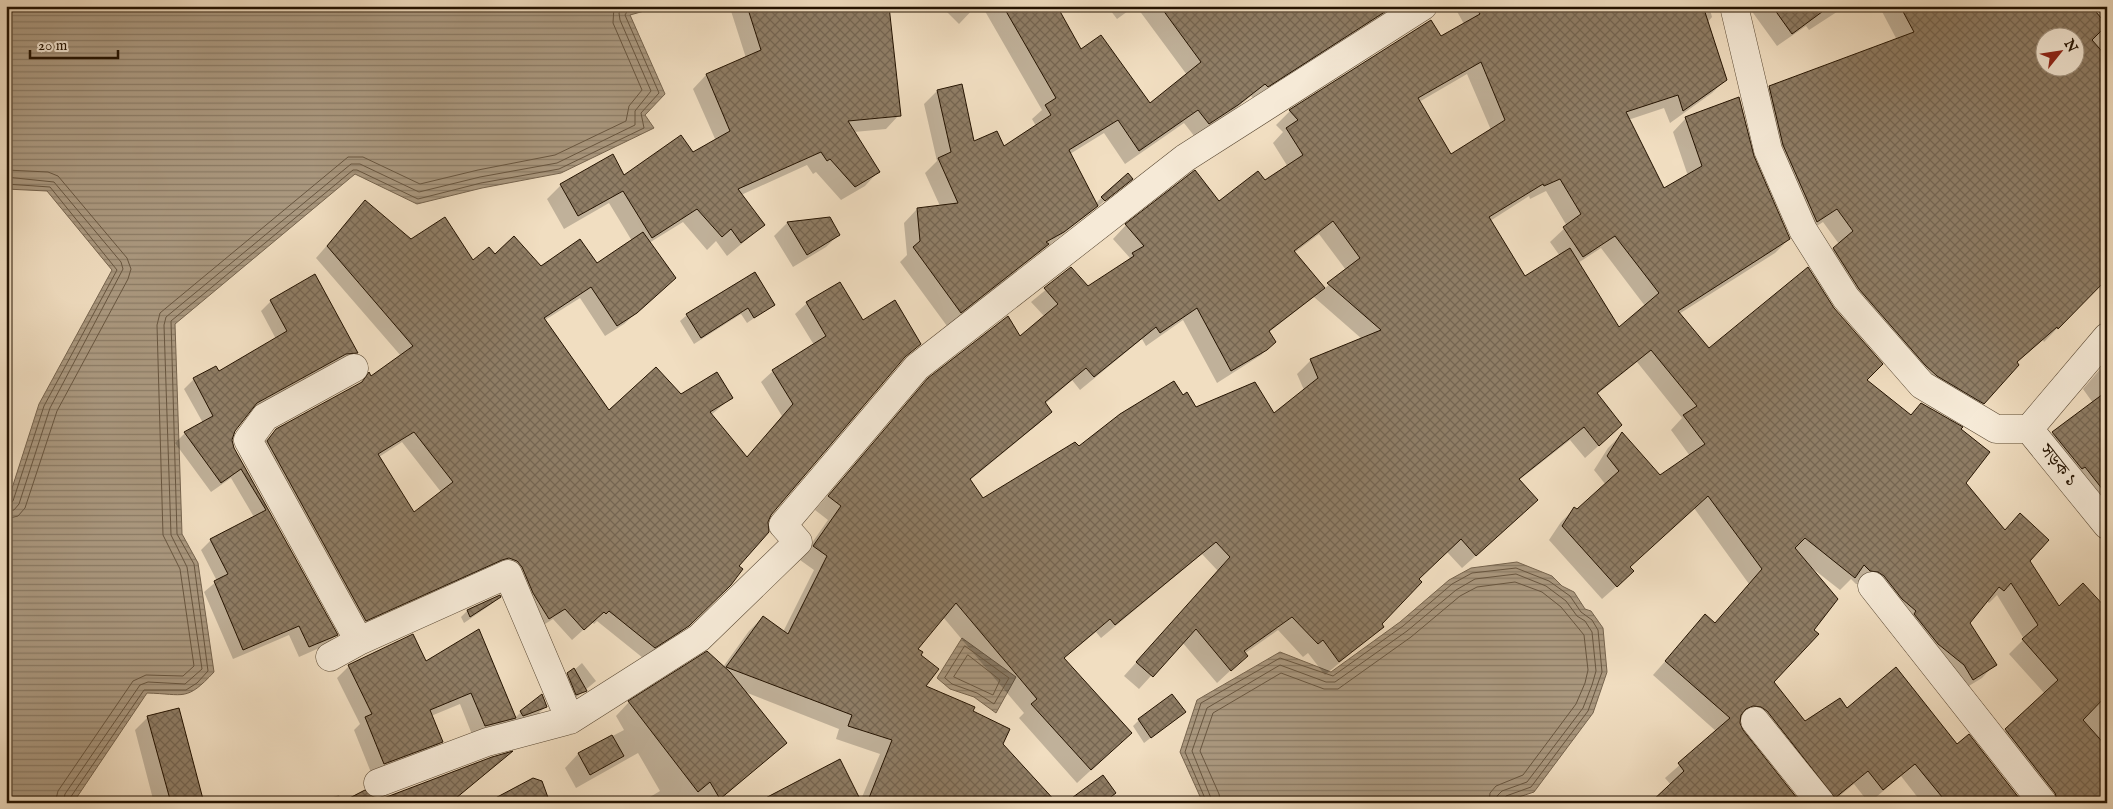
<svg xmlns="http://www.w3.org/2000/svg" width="2113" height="809" viewBox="0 0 2113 809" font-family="'IM FELL English','Noto Serif Bengali',serif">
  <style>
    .water { fill: url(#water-rules); stroke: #75634d }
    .shadow { fill: #0003; fill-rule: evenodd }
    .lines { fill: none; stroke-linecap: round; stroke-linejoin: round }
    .shore { stroke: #685640; stroke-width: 1 }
    .building { fill: url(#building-cross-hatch); stroke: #241301; fill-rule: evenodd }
    .minor-casing { stroke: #574631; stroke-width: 29 }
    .minor { stroke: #f6ead7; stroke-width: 28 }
    .labels { text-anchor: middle; stroke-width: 4; stroke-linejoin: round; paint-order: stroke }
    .street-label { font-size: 18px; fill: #241301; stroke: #f6ead7 }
  </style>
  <defs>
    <pattern id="water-rules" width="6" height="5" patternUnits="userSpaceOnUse" patternTransform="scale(1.25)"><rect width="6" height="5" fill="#ab9980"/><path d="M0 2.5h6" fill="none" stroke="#8b7c66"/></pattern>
    <pattern id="building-cross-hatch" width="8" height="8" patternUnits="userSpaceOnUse" patternTransform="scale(1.25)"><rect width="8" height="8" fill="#8f7d65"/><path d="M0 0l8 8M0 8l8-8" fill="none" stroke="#756551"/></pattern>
  </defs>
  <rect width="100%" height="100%" fill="#f1dec1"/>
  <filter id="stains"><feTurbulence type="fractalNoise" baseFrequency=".004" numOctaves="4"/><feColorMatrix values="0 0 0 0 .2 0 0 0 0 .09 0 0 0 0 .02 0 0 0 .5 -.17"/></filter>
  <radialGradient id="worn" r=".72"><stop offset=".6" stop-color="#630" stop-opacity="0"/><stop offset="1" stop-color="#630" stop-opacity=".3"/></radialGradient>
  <path class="water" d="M6,6H662L630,15L665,94L645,115L654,128L561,173L482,188L417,204L355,174L175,324L182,534L198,563L214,672C186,702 185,694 147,693L73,803H6V507L39,404L112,270L47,191L6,189Z
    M1517,562L1552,576L1562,586L1574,592L1585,609L1591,611L1603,628L1607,672L1593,713L1534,792L1501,803H1203L1180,752L1197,700L1280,652L1331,672L1400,622L1449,580L1471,568Z
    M962,638L1016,677L996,713L974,697L950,689L937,678Z"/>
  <path class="shadow" d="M736,6H888L899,115L886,129L854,132L878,172L865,186L841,200L816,172L813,174L807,165L741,195L764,225L727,256L716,241L707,250L683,222L649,243L663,289L624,324L605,336L580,298L545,320L609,412L680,396L731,398L711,415L746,458L782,416L761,382L773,371L814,345L795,314L807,303L839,283L862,321L919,344L898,363L770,514L737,566L730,584L676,637L643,658L597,621L594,624L592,622L572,640L553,619L537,629L511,579L354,631L264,442L276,430L357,386L368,374L370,378L401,356L316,258L365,202L411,240L472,262L495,256L540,267L597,265L632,241L609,203L564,229L547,199L561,185L624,176L692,154L716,141L693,89L706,75L746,58L731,11ZM402,442L441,492L414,514L379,457Z
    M941,6H976L959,24Z
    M982,6H1055L1081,51L1150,105L1187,75L1136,6H1399L1254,99L1251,96L1223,119L1195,137L1184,123L1125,164L1104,133L1070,154L1096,203L1102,197L1125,185L947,326L900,262L907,255L904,223L917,209L940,206L925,173L937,161L924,104L937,91L974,143L1003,147L1036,126L1032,119L1042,110Z
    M1107,6H1135L1117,19Z
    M1454,6H1709L1712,17L1707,23L1725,80L1712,93L1670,123L1664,108L1628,120L1664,190L1688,176L1673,132L1686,118L1752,156L1789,239L1775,253L1679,314L1708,350L1865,380L1910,416L1921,404L1965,483L2029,561L2058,608L2107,611V803H2039L1992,744L2045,694L2009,654L2024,639L1997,595L1989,603L1986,601L1969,623L1995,664L1982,678L1959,692L1864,585L1856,584L1851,579L1840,590L1812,568L1773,682L1805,723L1847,710L1957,746L2021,803H1922L1901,776L1869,803L1854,784L1831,803L1747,720L1739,719L1671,785L1665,778L1717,732L1653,675L1705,616L1714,624L1749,584L1694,508L1629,567L1619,584L1602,599L1549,540L1561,522L1574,509L1577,511L1606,485L1594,470L1608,448L1622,434L1660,477L1690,456L1671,430L1682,418L1637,362L1596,395L1606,439L1585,458L1570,440L1519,480L1523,514L1462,568L1447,552L1418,579L1380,624L1382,627L1325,675L1308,653L1303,657L1278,630L1244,654L1246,656L1217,683L1182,642L1139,689L1124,676L1218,571L1202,554L1101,638L1096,632L1063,659L1116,747L1077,783L1019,718L1024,713L943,617L916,649L924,687L972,712L1055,803H759L860,802L880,754L836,739L839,729L745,692L786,743L716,803H640L660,791L638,753L576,788L565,768L578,754L624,730L616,716L629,702L707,653L723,667L749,631L763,617L783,632L814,570L800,560L828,520L815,510L929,379L1020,337L1045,317L1031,302L1071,269L1088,288L1123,265L1130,258L1113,239L1126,225L1219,202L1265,182L1288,167L1273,143L1283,132L1276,125L1290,111L1430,21L1441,38L1464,24ZM1467,74L1491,130L1450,156L1419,102ZM1546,191L1567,226L1550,242L1560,256L1525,277L1490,221L1529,196L1530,199ZM1319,234L1346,270L1324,289L1294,253ZM1601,248L1645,306L1619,329L1578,263ZM1314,297L1362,339L1311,360L1297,374L1304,390L1274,415L1195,408L1182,397L1078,448L983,500L969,481L1037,425L1051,412L1045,404L1072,380L1080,390L1142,339L1146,346L1183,320L1217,383L1261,355L1275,342L1269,332Z
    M1748,6H1846L1809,30L1806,26L1777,46Z
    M1879,6H2107V265L2094,290L2044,342L2043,340L2016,363L1969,416L1820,262L1839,244L1823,222L1803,235L1756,101L1770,87L1897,40ZM2046,38H2076V68H2046Z
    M829,219L839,234L826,247L793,267L774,236L787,223Z
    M314,276L357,353L347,363L335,364L250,411L234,430L231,439L233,448L336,635L326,645L299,657L289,635L233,659L204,592L217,581L201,550L211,540L254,517L231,478L211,492L175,443L185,433L203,423L184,389L194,379L218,372L276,339L261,311L271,301Z
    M773,305L747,323L741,314L694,344L680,321L687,315Z
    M2107,361V524L2040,446L2053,433L2093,403L2083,389Z
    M499,596L493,603L464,623L461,617L467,611Z
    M425,663L515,718L521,712L546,706L533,719L473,737L460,704L431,716L441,742L430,753L372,775L354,730L360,724L337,678L349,666Z
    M582,663L596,681L571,702L562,681Z
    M1184,712L1144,743L1133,726L1139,720Z
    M148,717L203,803H154L135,730Z
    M508,754L451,803H343L384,799Z
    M339,795L342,803H316Z"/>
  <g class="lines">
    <path class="shore" d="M6,170L48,172L58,176L127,258L131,269L128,279L57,411L25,508L18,516L6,519
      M6,177L54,182L121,262L123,269L50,408L19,504L14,510L6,511
      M6,184L50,187L117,270L44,406L13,501L6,505
      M965,646L1009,678L994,704L977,693L952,684L945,678Z
      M968,655L1000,680L993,695L954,677Z
      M55,803L58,791L133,681L146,675L183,676L194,666L180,569L163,535L157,325L160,313L348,157H363L420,184L478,170L555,155L626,121L629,106L642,90L613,23L614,6
      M63,803L65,794L140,685L148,682L185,684L202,669L187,567L171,535L164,325L166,317L351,164H360L419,192L480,177L557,163L635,125V111L651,91L620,20L619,13L623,6
      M69,803L70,798L144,690H186L197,683L208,671L194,564L177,534L171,321L353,170H357L418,199L481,183L559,169L644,128L641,113L659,93L625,15L628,10L642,6
      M1207,803L1185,752L1201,703L1280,658L1333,676L1403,626L1452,584L1472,573L1516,568L1549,581L1570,596L1581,612L1592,620L1598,630L1602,672L1588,711L1531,787L1506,796L1503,803
      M1213,803L1192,751L1207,708L1280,665L1326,682H1335L1407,631L1456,590L1475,579L1516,574L1546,586L1566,601L1577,616L1585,621L1592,632L1596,671L1592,685L1583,708L1527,782L1502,791L1497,796L1496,803
      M1221,803L1219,794L1200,751L1213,713L1281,673L1324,689H1338L1411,637L1460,596L1477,587L1515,582L1542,592L1561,607L1584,635L1588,670L1585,683L1576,704L1523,775L1496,786L1490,793L1489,803"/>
  </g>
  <path class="building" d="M747,6H889L901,116L848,121L880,172L855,187L830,159L827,161L821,152L738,189L765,225L741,243L731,229L722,237L697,209L652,238L623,191L578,216L560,184L613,154L624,175L681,135L693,152L730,131L706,74L761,50Z
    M1003,6H1057L1081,49L1101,35L1150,103L1201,62L1160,6H1394L1268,87L1265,84L1238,105L1209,124L1198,110L1139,151L1118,120L1069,150L1098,206L1064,232L1046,242L1049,244L961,313L913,247L920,241L917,208L958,203L938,158L951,152L937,90L962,84L974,141L997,131L1004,146L1051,115L1045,105L1056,98Z
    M1475,6H1703L1727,80L1683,111L1678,95L1626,112L1664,188L1702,166L1685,117L1739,97L1754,156L1790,239L1678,311L1709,348L1808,267L1834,308L1883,364L1867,380L1911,415L1921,403L1963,427L1961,429L1990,452L1966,483L2005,530L2020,513L2049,540L2030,561L2059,606L2083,583L2107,609V695L2083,720L2107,747V803H2058L2055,793L2005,729L2058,680L2022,639L2038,625L2011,583L2004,591L1999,587L1970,623L1997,665L1973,680L1964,665L1938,644L1914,614L1916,611L1902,599L1884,576L1878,572L1870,571L1864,565L1855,578L1805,538L1795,548L1838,599L1814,630L1819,634L1774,682L1805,721L1840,698L1847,708L1896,667L1957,744L1969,734L2023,803H1947L1915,764L1883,790L1868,771L1835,798L1767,711L1761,707L1753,706L1746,709L1741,715L1740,723L1743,730L1801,803H1650L1684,771L1678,763L1730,718L1665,661L1705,614L1715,623L1762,569L1708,496L1630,567L1634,571L1617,587L1562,526L1574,507L1577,509L1619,471L1607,456L1622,432L1660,475L1705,444L1683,415L1697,406L1651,350L1597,393L1622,425L1599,446L1584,427L1519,479L1538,500L1476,556L1461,539L1419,579L1422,582L1382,624L1384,627L1339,662L1323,640L1318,644L1292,617L1244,651L1248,656L1231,671L1196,629L1153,677L1136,662L1230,557L1216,542L1115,625L1110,619L1064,658L1132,733L1091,770L1031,704L1037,699L956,603L918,649L923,652L921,655L939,669L926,686L975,707L973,711L1010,729L1003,744L1057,803H867L892,740L848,726L852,715L726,667L763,616L788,634L827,556L813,546L841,506L828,496L928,378L1008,316L1020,336L1058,304L1044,288L1071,267L1088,286L1134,256L1132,253L1144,246L1125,224L1195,170L1219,201L1258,171L1265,180L1303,155L1286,128L1298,120L1289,110L1431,20L1441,36L1480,14ZM1481,62L1505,120L1451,154L1418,98ZM1560,179L1581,214L1563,227L1583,257L1615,236L1659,293L1619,327L1570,248L1525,276L1489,217L1543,184L1544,186ZM1333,221L1360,258L1327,283L1381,330L1310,359L1318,378L1274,413L1255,382L1196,407L1187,392L1183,395L1174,381L1120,414L1079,446L1075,442L983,498L970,479L1052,412L1045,402L1086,368L1094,377L1156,327L1160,333L1197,308L1231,371L1267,350L1276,342L1269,331L1325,288L1294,251Z
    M1772,6H1830L1792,34Z
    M1900,6H2091L2107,25L2092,40L2107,57V279L2058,329L2057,327L2017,362L2019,365L1984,404L1937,376L1925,365L1859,289L1833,248L1853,231L1837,209L1817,222L1783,145L1769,86L1914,32ZM2046,38H2076V68H2046Z
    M1128,173L1133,179L1105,201L1101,197Z
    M365,200L411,239L445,217L473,260L489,247L495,254L514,236L541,266L580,239L597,263L643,232L676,278L637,313L617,326L591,287L544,318L609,410L656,367L681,394L717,372L733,398L710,412L747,457L793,404L772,370L826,336L806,302L840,282L863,320L895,300L921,344L905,357L771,515L768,522L769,532L739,566L743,569L731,585L689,626L655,648L609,611L606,614L604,612L584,630L565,609L549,619L533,593L522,567L517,561L509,558L502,560L366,621L267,441L276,429L362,382L369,372L371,376L413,346L327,246ZM414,432L453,482L414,512L378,454Z
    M830,217L840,235L807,255L787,222Z
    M755,272L775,305L754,318L748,308L701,338L686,314Z
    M315,274L358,353L346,354L257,403L235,431L232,440L234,448L338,635L309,647L299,626L243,650L214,581L228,574L210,539L266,510L241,469L221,483L184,432L213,416L193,378L216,366L219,371L287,331L270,300Z
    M2107,391V495L2085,467L2082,469L2052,432Z
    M500,595L501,597L470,617L467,610Z
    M479,629L516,718L485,726L471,693L430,710L443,742L384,764L365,717L372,714L348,665L413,634L426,661Z
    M707,651L730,672L787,743L720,799L710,782L698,792L628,701Z
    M574,668L587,691L576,695L567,673Z
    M542,694L547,707L523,716L520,711Z
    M1172,694L1186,712L1151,738L1138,719Z
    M179,708L204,803H171L147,716Z
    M612,735L624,756L590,775L578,753Z
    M513,751L450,803H340L365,790L375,798H384L492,757Z
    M840,759L862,803H756Z
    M1103,775L1116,793L1103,803H1065Z
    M533,778L542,781L550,803H486Z"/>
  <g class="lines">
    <g class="minor-casing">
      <path id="minor" d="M1734,6L1768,150L1803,230L1846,298L1922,385L1996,429H2029
        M354,368L265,417L248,440L359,641
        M2029,429L2107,525
        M2029,429L2107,337
        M1872,586L2043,803
        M330,657L359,641L508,574L570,720
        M1755,721L1821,803
        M378,783L487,742L570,720L699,638L798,542L783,525L917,367L1185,158L1423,6"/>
    </g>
    <use href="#minor" class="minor"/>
  </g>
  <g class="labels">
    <g class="street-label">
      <text transform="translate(2059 465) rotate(51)" y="6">সড়ক ১</text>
    </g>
  </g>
  <rect width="2113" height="809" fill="none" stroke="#f1dec1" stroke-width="25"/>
  <rect x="8" y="8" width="2098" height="794" fill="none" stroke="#241301" stroke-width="2.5"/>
  <rect x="12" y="12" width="2088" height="784" fill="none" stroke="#241301"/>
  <g transform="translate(2060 52) rotate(60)"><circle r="24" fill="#f6ead7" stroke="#a29481"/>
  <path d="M0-4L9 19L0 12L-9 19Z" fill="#8f2418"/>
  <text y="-8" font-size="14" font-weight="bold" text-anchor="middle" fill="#241301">N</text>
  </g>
  <path d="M30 50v8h88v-8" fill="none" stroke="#241301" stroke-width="2.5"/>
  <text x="38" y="50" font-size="15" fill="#241301" stroke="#f6ead7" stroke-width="4" paint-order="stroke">20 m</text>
  <rect width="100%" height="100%" filter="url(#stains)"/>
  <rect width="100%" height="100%" fill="url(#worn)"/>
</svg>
